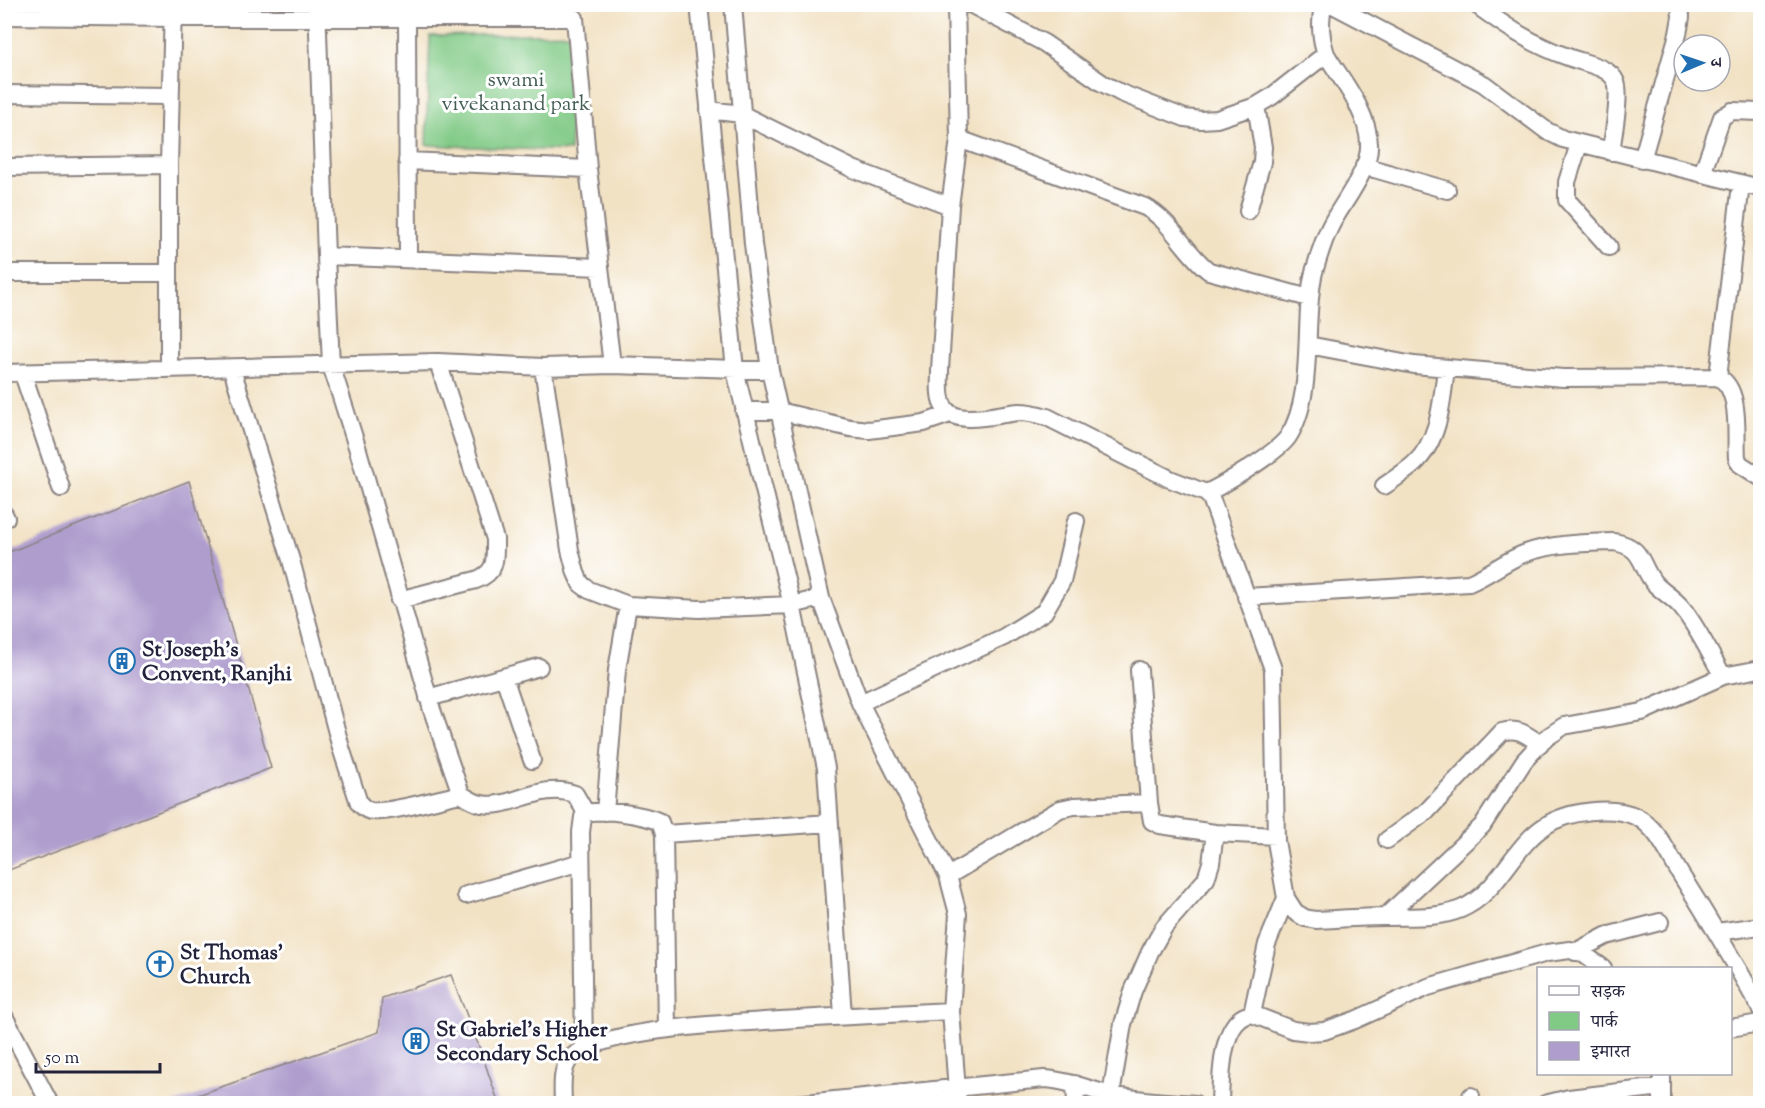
<svg xmlns="http://www.w3.org/2000/svg" width="1765" height="1108" viewBox="0 0 1765 1108" font-family="'Sorts Mill Goudy','Noto Serif Devanagari',serif">
  <style>
    .green { fill: #81ca86; stroke: #527660; stroke-width: 1.5 }
    .building { fill: #af9dce }
    .lines { fill: none; stroke-linecap: round; stroke-linejoin: round }
    .minor-casing { stroke: #8a8280; stroke-width: 20 }
    .minor { stroke: #fff; stroke-width: 16 }
    .labels { text-anchor: middle; stroke-width: 6; stroke-linejoin: round; paint-order: stroke }
    .park-label { font-size: 21px; fill: #435d55; stroke: #fff }
    .poi-label { font-size: 21px; font-weight: bold; fill: #22223b; stroke: #fff; text-anchor: start }
  </style>
  <rect width="100%" height="100%" fill="#fff"/>
  <filter id="ink" filterUnits="userSpaceOnUse"><feTurbulence type="fractalNoise" baseFrequency=".0167" numOctaves="2"/><feDisplacementMap in="SourceGraphic" scale="12" xChannelSelector="R" yChannelSelector="G"/><feConvolveMatrix kernelMatrix="1 2 1 2 8 2 1 2 1" color-interpolation-filters="sRGB"/></filter>
  <filter id="wash" filterUnits="userSpaceOnUse"><feTurbulence type="fractalNoise" baseFrequency=".008" numOctaves="4" result="noise"/><feDisplacementMap in="SourceGraphic" scale="24" xChannelSelector="R" yChannelSelector="G"/><feGaussianBlur stdDeviation="1.35" result="paint"/><feColorMatrix in="noise" values="0 0 0 0 0 0 0 0 0 0 0 0 0 0 0 0 0 1.4 0 .05"/><feComposite in="paint" operator="in"/></filter>
  <g filter="url(#wash)">
    <rect width="100%" height="100%" fill="#f2e2c4"/>
    <path class="green" d="M576,33L570,151L426,145L430,36Z"/>
    <g id="blocks">
      <path class="building" d="M189,481L271,768L4,872V554Z
        M451,975L480,1049L499,1104H172L379,1032L382,998Z"/>
    </g>
  </g>
  <g filter="url(#ink)">
    <use href="#blocks" fill-opacity="0" stroke="#8a8280" stroke-width="1.5"/>
    <g class="lines">
      <g class="minor-casing">
        <path id="minor" d="M317,4L326,256L331,365L358,450L432,710L461,794C467,798 474,803 482,804C510,810 541,781 575,794L586,813
          M699,4L735,370L792,605L826,768L843,1016
          M733,4L753,244L770,370L821,598L860,703L948,876L958,914L951,1011L958,1104
          M956,4L959,139L950,206L940,370C940,382 938,397 944,407C956,428 1000,413 1019,412C1029,412 1037,414 1047,417L1170,479L1206,493L1211,498L1273,669L1276,841L1286,898L1295,912L1305,918L1316,920C1339,919 1362,917 1385,917C1411,916 1437,919 1461,909C1499,893 1512,847 1545,826C1567,811 1612,805 1637,817C1658,828 1669,856 1681,875C1709,919 1735,963 1760,1008
          M970,4L1044,43L1102,83L1121,93L1185,118L1201,120L1217,119L1256,106L1271,97L1326,54
          M1331,4L1484,84L1547,131L1563,139L1760,188
          M1475,4C1505,26 1533,45 1568,57C1582,63 1610,66 1616,82C1621,95 1613,136 1611,152
          M4,16L173,18H575L588,169L612,365
          M407,17L408,258
          M4,94L170,96
          M709,110L741,114L853,169L950,206
          M959,139L1145,207C1172,221 1185,253 1209,271L1309,298
          M1579,144L1567,182V200L1609,247
          M1642,160L1678,34L1681,17L1680,4
          M407,161L588,169
          M1364,166L1447,190
          M4,167L169,165
          M1702,174L1722,117L1732,111L1760,112
          M1248,211L1262,162L1263,147L1256,106
          M326,256L600,267
          M4,273H169
          M1308,345L1414,365L1563,378L1718,377C1742,389 1735,435 1737,458L1740,464L1760,477
          M543,367L570,550L576,573L581,584L589,590L628,605L699,609L792,605L821,598
          M169,369V165L173,4
          M232,369L291,560L341,748L359,803C363,807 365,810 371,811C388,814 441,798 461,794
          M4,373L438,362L543,367L612,365L770,370
          M23,374L61,488
          M1718,377L1741,184
          M744,411H779L850,428L869,430L924,423L950,414
          M1384,486C1394,479 1405,472 1414,464C1440,440 1442,400 1446,368
          M1206,493C1224,485 1278,452 1288,437C1316,395 1302,320 1314,272C1319,256 1323,240 1331,225C1342,203 1371,169 1369,144C1368,111 1342,81 1326,54C1320,37 1320,23 1323,4
          M4,514L6,518
          M1246,597L1469,583C1489,575 1506,560 1526,553C1553,543 1586,543 1614,542C1644,547 1639,564 1654,583C1662,592 1674,598 1682,608C1698,628 1710,654 1723,676
          M399,600L476,580C497,572 495,560 495,539L438,362
          M1139,670L1149,803L1152,821L1160,825L1215,833L1276,836
          M504,677L532,760
          M428,698L539,667
          M860,703L1004,637L1044,612L1062,581L1076,521
          M605,812L617,670L628,605
          M586,813C606,809 642,814 660,822L664,834L667,1029
          M664,834L830,823
          M1387,840L1427,811L1502,732C1518,727 1527,735 1540,744
          M948,876L1060,809L1074,806L1149,803
          M466,895L581,862
          M1385,917L1482,826L1524,761L1543,740L1564,726L1642,712L1723,676L1760,669
          M1717,932L1760,926
          M1575,952L1606,936L1660,922
          M1252,1014L1267,944L1286,898
          M4,1016L50,1104
          M1730,1028L1760,1023
          M584,1050L581,832L583,817L586,813
          M1662,1074V1104
          M1075,1084L1076,1104
          M1111,1095L1123,1024L1133,991L1150,952L1164,927L1206,879L1211,863L1215,833
          M1471,1096V1104
          M563,1104C563,1091 560,1070 570,1059C597,1029 723,1024 764,1021C827,1017 889,1014 951,1011
          M795,1104L1044,1079C1068,1080 1089,1090 1112,1095C1139,1101 1168,1102 1195,1104
          M1220,1104C1221,1079 1220,1018 1252,1014L1293,1030L1309,1032L1324,1031L1355,1020L1428,987L1547,953L1570,950L1582,953L1603,968
          M1545,1104L1569,1098L1662,1087"/>
      </g>
      <use href="#minor" class="minor"/>
    </g>
  </g>
  <defs>
    <g id="building-ring" transform="scale(1.35)"><circle r="9.5" fill="#fff" stroke="#1f6fb2" stroke-width="1.5"/><path d="M-4-6H4V6H1V3H-1V6H-4ZM-2.5-4.3h1.7v1.8h-1.7ZM.8-4.3h1.7v1.8H.8ZM-2.5-1h1.7V.8h-1.7ZM.8-1h1.7V.8H.8Z" fill="#1f6fb2"/></g>
    <g id="church-ring" transform="scale(1.35)"><circle r="9.5" fill="#fff" stroke="#1f6fb2" stroke-width="1.5"/><path d="M-1.2-6h2.4v3.5h3.3v2.4h-3.3V6h-2.4V-.1h-3.3v-2.4h3.3Z" fill="#1f6fb2"/></g>
  </defs>
  <g fill-rule="evenodd">
    <use href="#building-ring" x="122" y="661"/>
    <use href="#church-ring" x="160" y="964"/>
    <use href="#building-ring" x="416" y="1041"/>
  </g>
  <g class="labels">
    <g class="park-label">
      <text x="516" y="86">swami<tspan x="516" dy="24">vivekanand park</tspan></text>
    </g>
    <g class="poi-label">
      <text x="142" y="656">St Joseph's<tspan x="142" dy="24">Convent, Ranjhi</tspan></text>
      <text x="180" y="959">St Thomas'<tspan x="180" dy="24">Church</tspan></text>
      <text x="436" y="1036">St Gabriel's Higher<tspan x="436" dy="24">Secondary School</tspan></text>
    </g>
  </g>
  <rect width="1765" height="1108" fill="none" stroke="#fff" stroke-width="24"/>
  <rect x="1537" y="967" width="195" height="108" fill="#ffffff" stroke="#a7a7b1" stroke-width="1.5"/>
  <rect x="1549" y="986" width="30" height="9" fill="#ffffff" stroke="#a7a7b1" stroke-width="1.5"/>
  <text x="1591" y="997" font-size="18" fill="#22223b">सड़क</text>
  <rect x="1549" y="1012" width="30" height="18" fill="#81ca86" stroke="#a7a7b1" stroke-width="1.5"/>
  <text x="1591" y="1027" font-size="18" fill="#22223b">पार्क</text>
  <rect x="1549" y="1042" width="30" height="18" fill="#af9dce" stroke="#a7a7b1" stroke-width="1.5"/>
  <text x="1591" y="1057" font-size="18" fill="#22223b">इमारत</text>
  <g transform="translate(1702 63) rotate(88)"><circle r="28" fill="#ffffff" stroke="#a7a7b1" stroke-width="1.5"/>
  <path d="M0-4.5L10 22L0 15L-10 22Z" fill="#1f6fb2"/>
  <text y="-9" font-size="16" font-weight="bold" text-anchor="middle" fill="#22223b">उ</text>
  </g>
  <path d="M36 1063v9h124v-9" fill="none" stroke="#22223b" stroke-width="3"/>
  <text x="45" y="1063" font-size="18" fill="#22223b" stroke="#ffffff" stroke-width="4.5" paint-order="stroke">50 m</text>
</svg>
